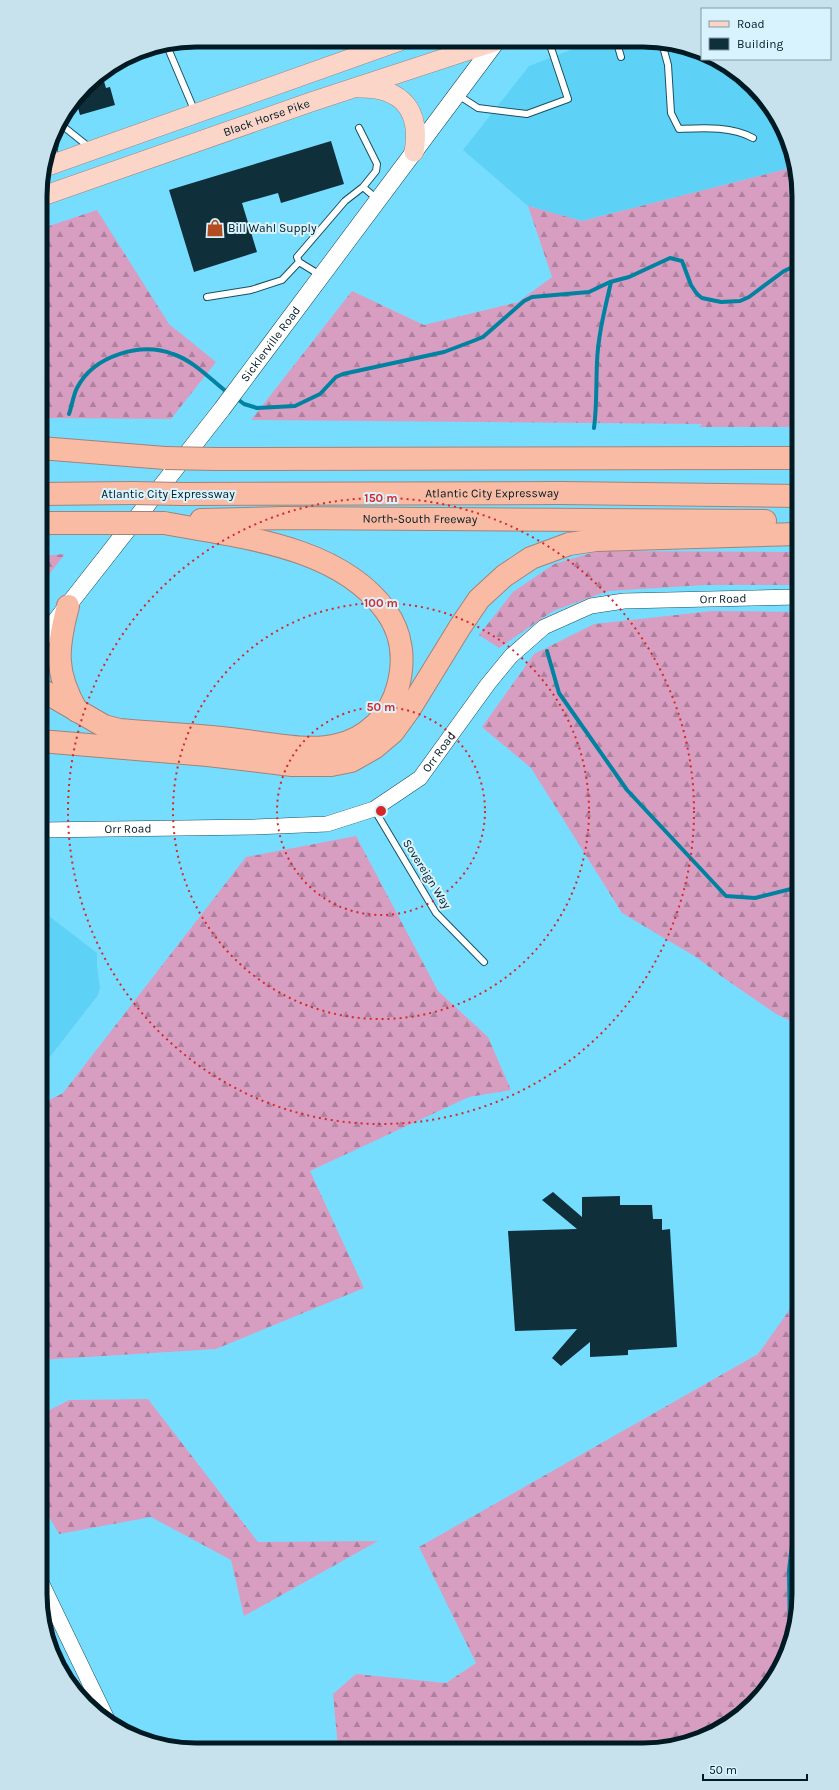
<svg xmlns="http://www.w3.org/2000/svg" width="839" height="1790" viewBox="0 0 839 1790" font-family="Karla,sans-serif">
  <style>
    .built { fill: #5ed1f6 }
    .forest { fill: url(#forest-firs) }
    .lines { fill: none; stroke-linecap: round; stroke-linejoin: round }
    .stream { stroke: #0182a0; stroke-width: 4 }
    .building { fill: #0f303a }
    .service-casing { stroke: #195162; stroke-width: 8 }
    .tertiary-casing { stroke: #195162; stroke-width: 16 }
    .secondary-casing { stroke: #195162; stroke-width: 18 }
    .primary-casing { stroke: #a28377; stroke-width: 20 }
    .motorway-casing { stroke: #a28377; stroke-width: 24 }
    .service { stroke: #fff; stroke-width: 6 }
    .tertiary { stroke: #fff; stroke-width: 15 }
    .secondary { stroke: #fff; stroke-width: 17 }
    .primary { stroke: #fbd6c8; stroke-width: 19 }
    .motorway { stroke: #f9bba4; stroke-width: 22 }
    .motorway-bridge-casing { stroke: #a28377; stroke-width: 24; stroke-linecap: butt }
    .motorway-bridge { stroke: #f9bba4; stroke-width: 22 }
    .ring { fill: none; stroke: #d62828; stroke-width: 2; stroke-dasharray: 2 4 }
    .labels { text-anchor: middle; stroke-width: 4; stroke-linejoin: round; paint-order: stroke }
    .street-label { font-size: 12px; fill: #001a24; stroke: #d8f3fd }
    .poi-label { font-size: 12px; fill: #001a24; stroke: #d8f3fd; text-anchor: start }
    .rim { fill: none; stroke: #001a24; stroke-width: 5 }
    .centre { fill: #d62828; stroke: #d8f3fd; stroke-width: 2 }
    .ring-label { font-size: 12px; text-anchor: middle; font-weight: bold; fill: #d62828; stroke: #d8f3fd; stroke-width: 4; stroke-linejoin: round; paint-order: stroke }
  </style>
  <defs>
    <pattern id="forest-firs" width="22" height="20" patternUnits="userSpaceOnUse"><rect width="22" height="20" fill="#d89ec2"/><path d="M5 1l3.5 6h-7zM16 11l3.5 6h-7z" fill="#ad809d"/></pattern>
  </defs>
  <rect width="100%" height="100%" fill="#77ddfe"/>
  <path class="built" d="M592,42L673,43L702,53V59H716L746,79L778,118L794,155L795,167L582,221L528,206L463,150L529,66Z
    M40,909L97,953V966L100,988L98,995L49,1058L40,1060Z"/>
  <path class="forest" d="M795,167L799,196V427H699L702,424L251,420L352,291L424,325L518,302L552,277L528,206L582,221Z
    M97,210L169,324L216,362L171,419L40,418V229Z
    M598,551L799,552V585H705L608,591L553,611L499,648L479,635L513,592L554,564Z
    M65,554L40,586V556Z
    M712,611L799,612V1025L776,1014L721,976L696,957L622,913L531,768L482,727L534,654L594,624Z
    M356,836L438,991L488,1037L511,1090L469,1097L310,1171L364,1288L216,1349L40,1360V1105L63,1093L246,857Z
    M799,1289V1604L787,1653L767,1689L729,1724L684,1745L643,1750L338,1748L333,1694L356,1674L446,1683L476,1663L419,1547L758,1354L788,1312Z
    M148,1399L258,1542L378,1541L244,1616L231,1560L151,1517L59,1534L40,1502V1415L69,1400Z"/>
  <g class="lines">
    <path class="stream" d="M236,398L244,404L257,408L295,406L320,394L336,377L343,374L444,352L473,341L483,337L524,301L532,297L589,292L610,282L629,277L670,258L682,261L691,285L697,294L702,298L721,302L740,301L749,297L784,271L799,264
      M69,414C72,406 73,396 77,388C94,355 141,342 173,354C194,361 211,380 228,393
      M594,428C597,406 596,384 597,362C598,335 605,309 611,282
      M547,651L559,693L627,790L726,896L755,898L799,887
      M790,1641L789,1570L799,1486"/>
  </g>
  <path class="building" d="M103,78L106,88L110,87L115,105L80,115L76,101L91,81Z
    M331,141L344,184L281,203L278,193L242,203L257,252L194,272L169,190Z
    M553,1192L582,1217V1197L620,1196V1205H652L653,1219H662V1230L670,1229L677,1347L628,1350V1355L590,1357V1342L561,1366L552,1358L577,1329L515,1331L508,1231L577,1229L542,1200Z"/>
  <g class="lines">
    <g class="service-casing">
      <path id="service" d="M617,43L621,57
        M662,43L668,65L671,113L679,129C703,128 731,126 753,138
        M167,46L195,112
        M458,95L478,108L527,114L568,99L549,42
        M59,123L89,147
        M359,128L377,164L376,171L363,187
        M52,161L58,125
        M320,275L299,262L297,257L345,201L363,187L377,199
        M207,297L251,290L282,280L299,262
        M374,809L436,913L484,962"/>
    </g>
    <g class="tertiary-casing">
      <g id="tertiary">
        <path id="s1" d="M40,830L254,827L327,824L374,809L420,778L488,684L511,656L544,627L591,606L624,601L799,597"/>
        <path d="M40,1580L108,1721"/>
      </g>
    </g>
    <g class="secondary-casing">
      <g id="secondary">
        <path id="s2" d="M40,641L222,409L496,42"/>
      </g>
    </g>
    <g class="primary-casing">
      <g id="primary">
        <path d="M361,88C403,88 421,111 414,152"/>
        <path d="M45,167L400,41"/>
        <path id="s3" d="M40,197L311,102L494,42"/>
      </g>
    </g>
    <g class="motorway-casing">
      <g id="motorway">
        <path d="M40,448L165,458"/>
        <path d="M216,459L799,458"/>
        <path d="M40,494L132,493"/>
        <path id="s4" d="M182,494L560,493L799,496"/>
        <path id="s5" d="M201,520L283,518L765,521"/>
        <path d="M40,523H109"/>
        <path d="M68,606C57,648 54,672 77,711"/>
        <path d="M40,689L104,726L119,730C156,733 193,735 230,739C261,742 308,753 337,745C366,739 391,715 398,686C405,660 402,633 386,611C338,545 238,537 164,523"/>
        <path d="M40,741L208,755L292,765H331L351,761L374,748L393,732L409,710L460,627L479,599L504,576L531,558L569,544L596,540L799,534"/>
      </g>
    </g>
    <use href="#service" class="service"/>
    <use href="#tertiary" class="tertiary"/>
    <use href="#secondary" class="secondary"/>
    <use href="#primary" class="primary"/>
    <use href="#motorway" class="motorway"/>
    <g class="motorway-bridge-casing">
      <path id="motorway-bridge" d="M165,458L216,459
        M132,493L182,494
        M109,523H164"/>
    </g>
    <use href="#motorway-bridge" class="motorway-bridge"/>
  </g>
  <g class="ring">
    <circle cx="381" cy="811" r="104"/>
    <circle cx="381" cy="811" r="208"/>
    <circle cx="381" cy="811" r="313"/>
  </g>
  <defs>
    <g id="shop-bare" transform="scale(1.38)"><path d="M-5-2.5h2.3a2.7 3.5 0 0 1 5.4 0H5L5.5 6h-11ZM-1.5-2.5h3a1.5 2.3 0 0 0-3 0Z" fill="#b24d21" stroke="#d8f3fd" stroke-width="2.5" paint-order="stroke"/></g>
  </defs>
  <g fill-rule="evenodd">
    <use href="#shop-bare" x="215" y="228"/>
  </g>
  <g class="labels">
    <g class="street-label">
      <text dy="4" stroke="none"><textPath href="#s3" startOffset="240">Black Horse Pike</textPath></text>
      <text dy="4" stroke="none"><textPath href="#s2" startOffset="376">Sicklerville Road</textPath></text>
      <text dy="4" stroke="none"><textPath href="#s4" startOffset="310">Atlantic City Expressway</textPath></text>
      <text x="168" y="498">Atlantic City Expressway</text>
      <text dy="4" stroke="none"><textPath href="#s5" startOffset="219">North-South Freeway</textPath></text>
      <text dy="4" stroke="none"><textPath href="#s1" startOffset="772">Orr Road</textPath></text>
      <text dy="4" stroke="none"><textPath href="#s1" startOffset="424">Orr Road</textPath></text>
      <text dy="4" stroke="none"><textPath href="#s1" startOffset="88">Orr Road</textPath></text>
      <text transform="translate(427 874) rotate(58)" y="4">Sovereign Way</text>
    </g>
    <g class="poi-label">
      <text x="228" y="232">Bill Wahl Supply</text>
    </g>
  </g>
  <path d="M0 0H839V1790H0ZM196 47H643A149 149 0 0 1 792 196V1594A149 149 0 0 1 643 1743H196A149 149 0 0 1 47 1594V196A149 149 0 0 1 196 47Z" fill="#c7e2ec" fill-rule="evenodd"/>
  <path class="rim" d="M196 47H643A149 149 0 0 1 792 196V1594A149 149 0 0 1 643 1743H196A149 149 0 0 1 47 1594V196A149 149 0 0 1 196 47Z"/>
  <circle cx="381" cy="811" r="6" class="centre"/>
  <g class="ring-label">
    <text x="381" y="502">150 m</text>
    <text x="381" y="607">100 m</text>
    <text x="381" y="711">50 m</text>
  </g>
  <rect x="701" y="8" width="130" height="52" fill="#d8f3fd" stroke="#829ca6"/>
  <rect x="709" y="21" width="20" height="6" fill="#fbd6c8" stroke="#829ca6"/>
  <text x="737" y="28" font-size="12" fill="#001a24">Road</text>
  <rect x="709" y="38" width="20" height="12" fill="#0f303a" stroke="#829ca6"/>
  <text x="737" y="48" font-size="12" fill="#001a24">Building</text>
  <path d="M703 1774v6h104v-6" fill="none" stroke="#001a24" stroke-width="2"/>
  <text x="709" y="1774" font-size="12" fill="#001a24" stroke="#d8f3fd" stroke-width="3" paint-order="stroke">50 m</text>
</svg>
